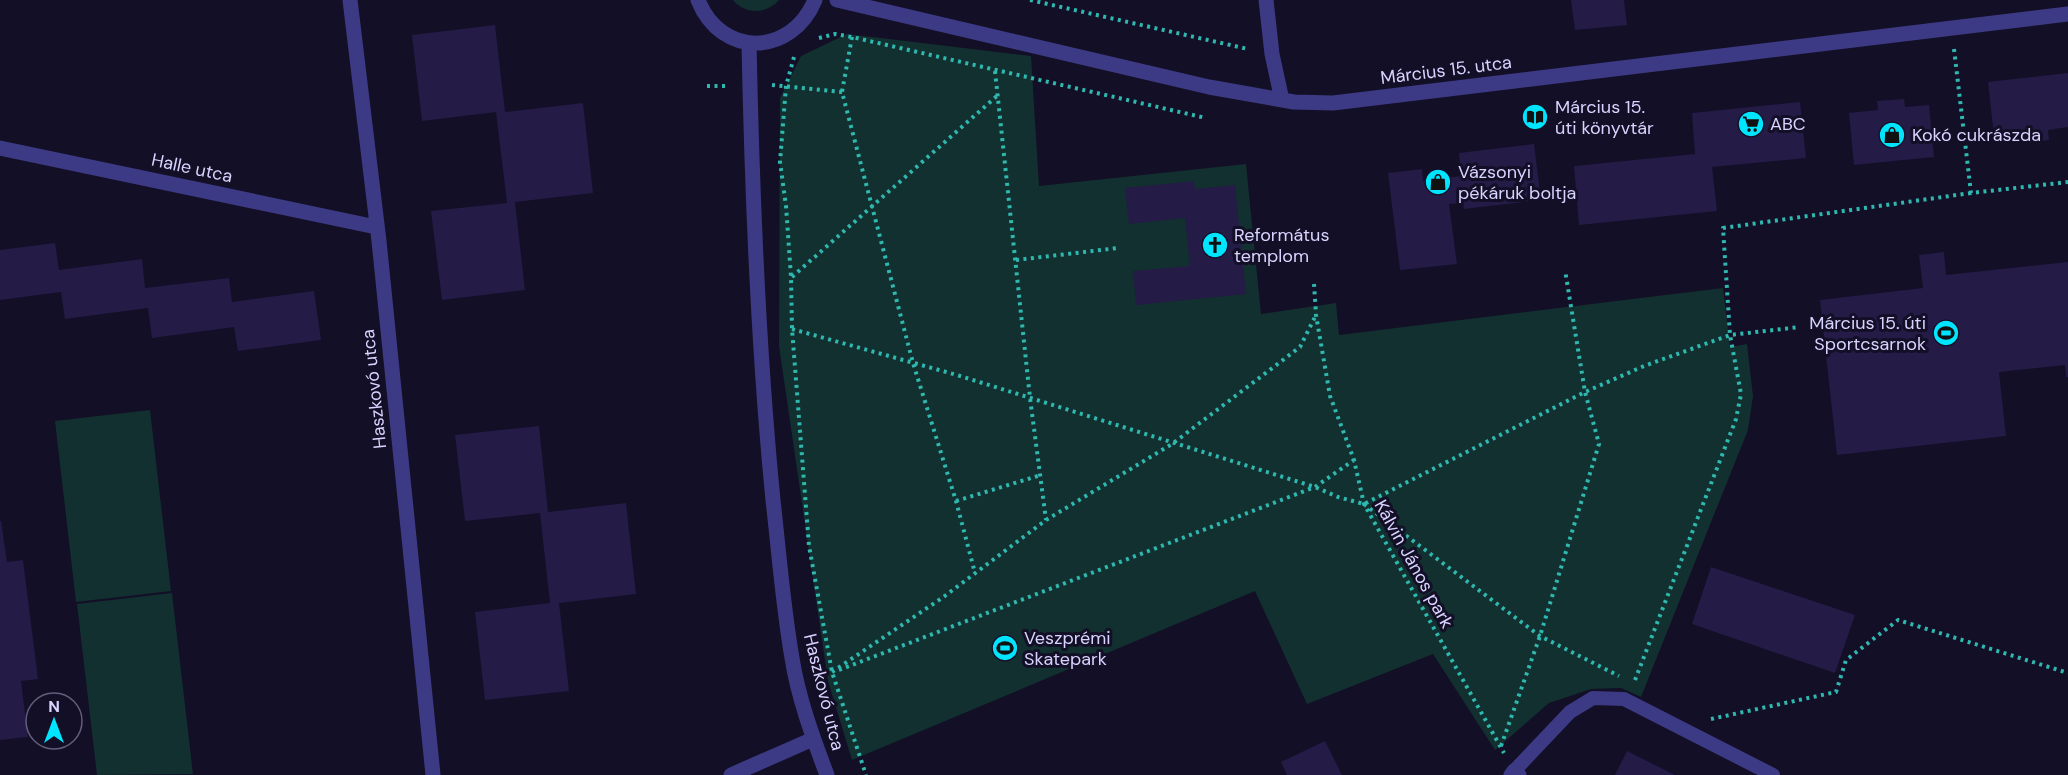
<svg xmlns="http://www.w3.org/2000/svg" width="2068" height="775" viewBox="0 0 2068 775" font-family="'DM Sans',sans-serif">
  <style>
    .green { fill: #12302f }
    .building { fill: #241b47 }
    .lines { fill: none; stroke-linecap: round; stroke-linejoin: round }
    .path { stroke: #2fb8b0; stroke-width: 4; stroke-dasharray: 3 4.5; stroke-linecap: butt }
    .service { stroke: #3d3a85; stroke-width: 14 }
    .minor { stroke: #3d3a85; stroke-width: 15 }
    .tertiary { stroke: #3d3a85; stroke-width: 15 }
    .labels { text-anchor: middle; stroke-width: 6; stroke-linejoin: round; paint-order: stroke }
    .street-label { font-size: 18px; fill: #d9d4ff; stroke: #130f26 }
    .poi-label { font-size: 18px; fill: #d9d4ff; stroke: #130f26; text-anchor: start }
  </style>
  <rect width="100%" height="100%" fill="#130f26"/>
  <path class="green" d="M733,0H779C767,14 745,15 733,0Z
    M847,34L1031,56L1039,186L1246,164L1261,314L1336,303L1339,335L1723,288L1730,347L1747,344L1753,396L1748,430L1641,697L1621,688L1591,689L1549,703L1495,750L1433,654L1307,704L1255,591L852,760L828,681L779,346L780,98L801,56Z
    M150,410L171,591L76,602L55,421Z
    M172,593L193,774L97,775L77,604Z"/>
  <path class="building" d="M1571,0H1624L1627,25L1575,30Z
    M495,25L505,112L583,103L593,193L515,202L525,290L442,300L431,211L507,203L496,112L422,121L412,35Z
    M2068,73V127L2048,130L2049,140L2026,143L2025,133L1994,136L1988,82Z
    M1904,99L1905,107L1929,105L1934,157L1854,165L1849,113L1878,110L1877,101Z
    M1800,102L1806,158L1712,167L1717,211L1579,225L1574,166L1695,154L1692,113Z
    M1534,144L1541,200L1464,209L1463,203L1449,204L1457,264L1400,270L1388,173L1422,169L1423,181L1461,176L1459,153Z
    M1194,181L1195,189L1235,185L1246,294L1136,305L1133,271L1190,266L1185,218L1129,224L1125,188Z
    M55,243L59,270L142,259L145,288L229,278L232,302L314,291L321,340L238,351L234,327L152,338L148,308L65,319L61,292L0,300V250Z
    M1944,252L1946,275L2068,262V377H2066L2065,365L1999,372L2006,436L1837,455L1820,300L1923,288L1919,255Z
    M539,426L548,512L626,503L636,594L559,603L569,691L485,700L475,612L550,603L540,513L465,521L455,435Z
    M0,521H1L7,562L23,560L38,679L21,681L28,737L0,740Z
    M1711,567L1855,615L1835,673L1692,624Z
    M1325,741L1342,775H1287L1281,762Z
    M1627,751L1675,775H1615Z"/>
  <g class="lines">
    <path class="path" d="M1030,0L1248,49
      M852,37L842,92L913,363L956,501L975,573
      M819,38L835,34L852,37L1206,118
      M1954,49L1971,193L2068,182
      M794,57L786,86L780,162L786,206L791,277L792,329L809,546L832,672L866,775
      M995,71L1030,398L1046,520
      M772,85L842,92
      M707,86H728
      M1016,260L1118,248
      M792,277L998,95
      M1314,284L1316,315L1330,396L1354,460L1364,504L1504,753
      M792,329L957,375L1315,487L1338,497L1364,504L1585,392L1644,366L1730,335L1800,327
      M956,501L1041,475
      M1364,504L1540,636L1619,676
      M839,670L1315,487L1354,460
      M832,672L942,598L1046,520L1172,444L1300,347L1316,315
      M1635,680L1736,419L1741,394L1730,335L1723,228L1971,193
      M1711,719L1836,692L1846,660L1898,620L2068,673
      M1501,746L1540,636L1599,444L1585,392L1565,270"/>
    <path class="service" d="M1514,771L1570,712L1593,698L1624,699L1773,775"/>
    <path class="minor" d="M350,0L379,241L433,775
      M837,0L1209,87L1294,102L1333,103L2068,14
      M1266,0L1272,54L1282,100
      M0,148L376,227
      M1511,775L1514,771L1519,775"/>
    <path class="tertiary" d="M698,0C721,58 791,57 815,0
      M749,43C752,196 758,348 773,500C779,553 783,606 792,658C798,697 813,738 827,775
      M731,775L813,739"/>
  </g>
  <defs>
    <g id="library-disc" transform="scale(1.35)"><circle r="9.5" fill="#00e5ff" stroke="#130f26"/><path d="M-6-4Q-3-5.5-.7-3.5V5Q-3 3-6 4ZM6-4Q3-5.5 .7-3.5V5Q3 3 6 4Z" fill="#111"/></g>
    <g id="supermarket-disc" transform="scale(1.35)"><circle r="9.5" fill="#00e5ff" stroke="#130f26"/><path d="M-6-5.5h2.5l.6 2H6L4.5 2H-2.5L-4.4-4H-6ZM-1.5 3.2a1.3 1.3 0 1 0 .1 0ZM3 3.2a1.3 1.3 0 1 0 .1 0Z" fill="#111"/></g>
    <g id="shop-disc" transform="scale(1.35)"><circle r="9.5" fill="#00e5ff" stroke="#130f26"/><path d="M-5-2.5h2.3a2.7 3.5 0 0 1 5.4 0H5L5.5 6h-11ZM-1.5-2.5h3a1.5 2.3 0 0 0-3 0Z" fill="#111"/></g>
    <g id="church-disc" transform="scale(1.35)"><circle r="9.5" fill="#00e5ff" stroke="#130f26"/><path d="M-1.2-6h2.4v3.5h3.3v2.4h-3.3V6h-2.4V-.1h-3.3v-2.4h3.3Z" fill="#111"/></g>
    <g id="stadium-disc" transform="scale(1.35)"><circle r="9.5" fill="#00e5ff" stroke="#130f26"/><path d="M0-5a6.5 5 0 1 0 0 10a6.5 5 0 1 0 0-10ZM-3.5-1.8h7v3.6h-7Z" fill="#111"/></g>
  </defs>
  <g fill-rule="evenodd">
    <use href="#library-disc" x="1535" y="117"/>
    <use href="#supermarket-disc" x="1751" y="124"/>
    <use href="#shop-disc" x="1892" y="135"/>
    <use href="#shop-disc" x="1438" y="182"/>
    <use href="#church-disc" x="1215" y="245"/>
    <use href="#stadium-disc" x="1946" y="333"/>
    <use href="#stadium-disc" x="1005" y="648"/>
  </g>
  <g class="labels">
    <g class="street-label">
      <text transform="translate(1446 70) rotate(-7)" y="6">Március 15. utca</text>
      <text transform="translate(192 168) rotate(12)" y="6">Halle utca</text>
      <text transform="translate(374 389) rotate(-96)" y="6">Haszkovó utca</text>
      <text transform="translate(1414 564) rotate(61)" y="6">Kálvin János park</text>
      <text transform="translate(824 692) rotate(76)" y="6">Haszkovó utca</text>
    </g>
    <g class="poi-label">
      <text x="1555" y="113">Március 15.<tspan x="1555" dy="21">úti könyvtár</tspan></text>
      <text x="1770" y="130">ABC</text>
      <text x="1912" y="141">Kokó cukrászda</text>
      <text x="1458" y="178">Vázsonyi<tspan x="1458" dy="21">pékáruk boltja</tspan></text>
      <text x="1234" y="241">Református<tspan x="1234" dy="21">templom</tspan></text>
      <text x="1926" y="329" text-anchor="end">Március 15. úti<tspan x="1926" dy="21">Sportcsarnok</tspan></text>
      <text x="1024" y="644">Veszprémi<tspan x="1024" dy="21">Skatepark</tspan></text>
    </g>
  </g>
  <g transform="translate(54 721)"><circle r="28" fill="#130f26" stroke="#625e7d" stroke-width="1.5"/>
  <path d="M0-4.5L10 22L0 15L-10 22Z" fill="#00e5ff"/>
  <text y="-9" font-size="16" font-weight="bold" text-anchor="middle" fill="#d9d4ff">N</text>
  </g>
</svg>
